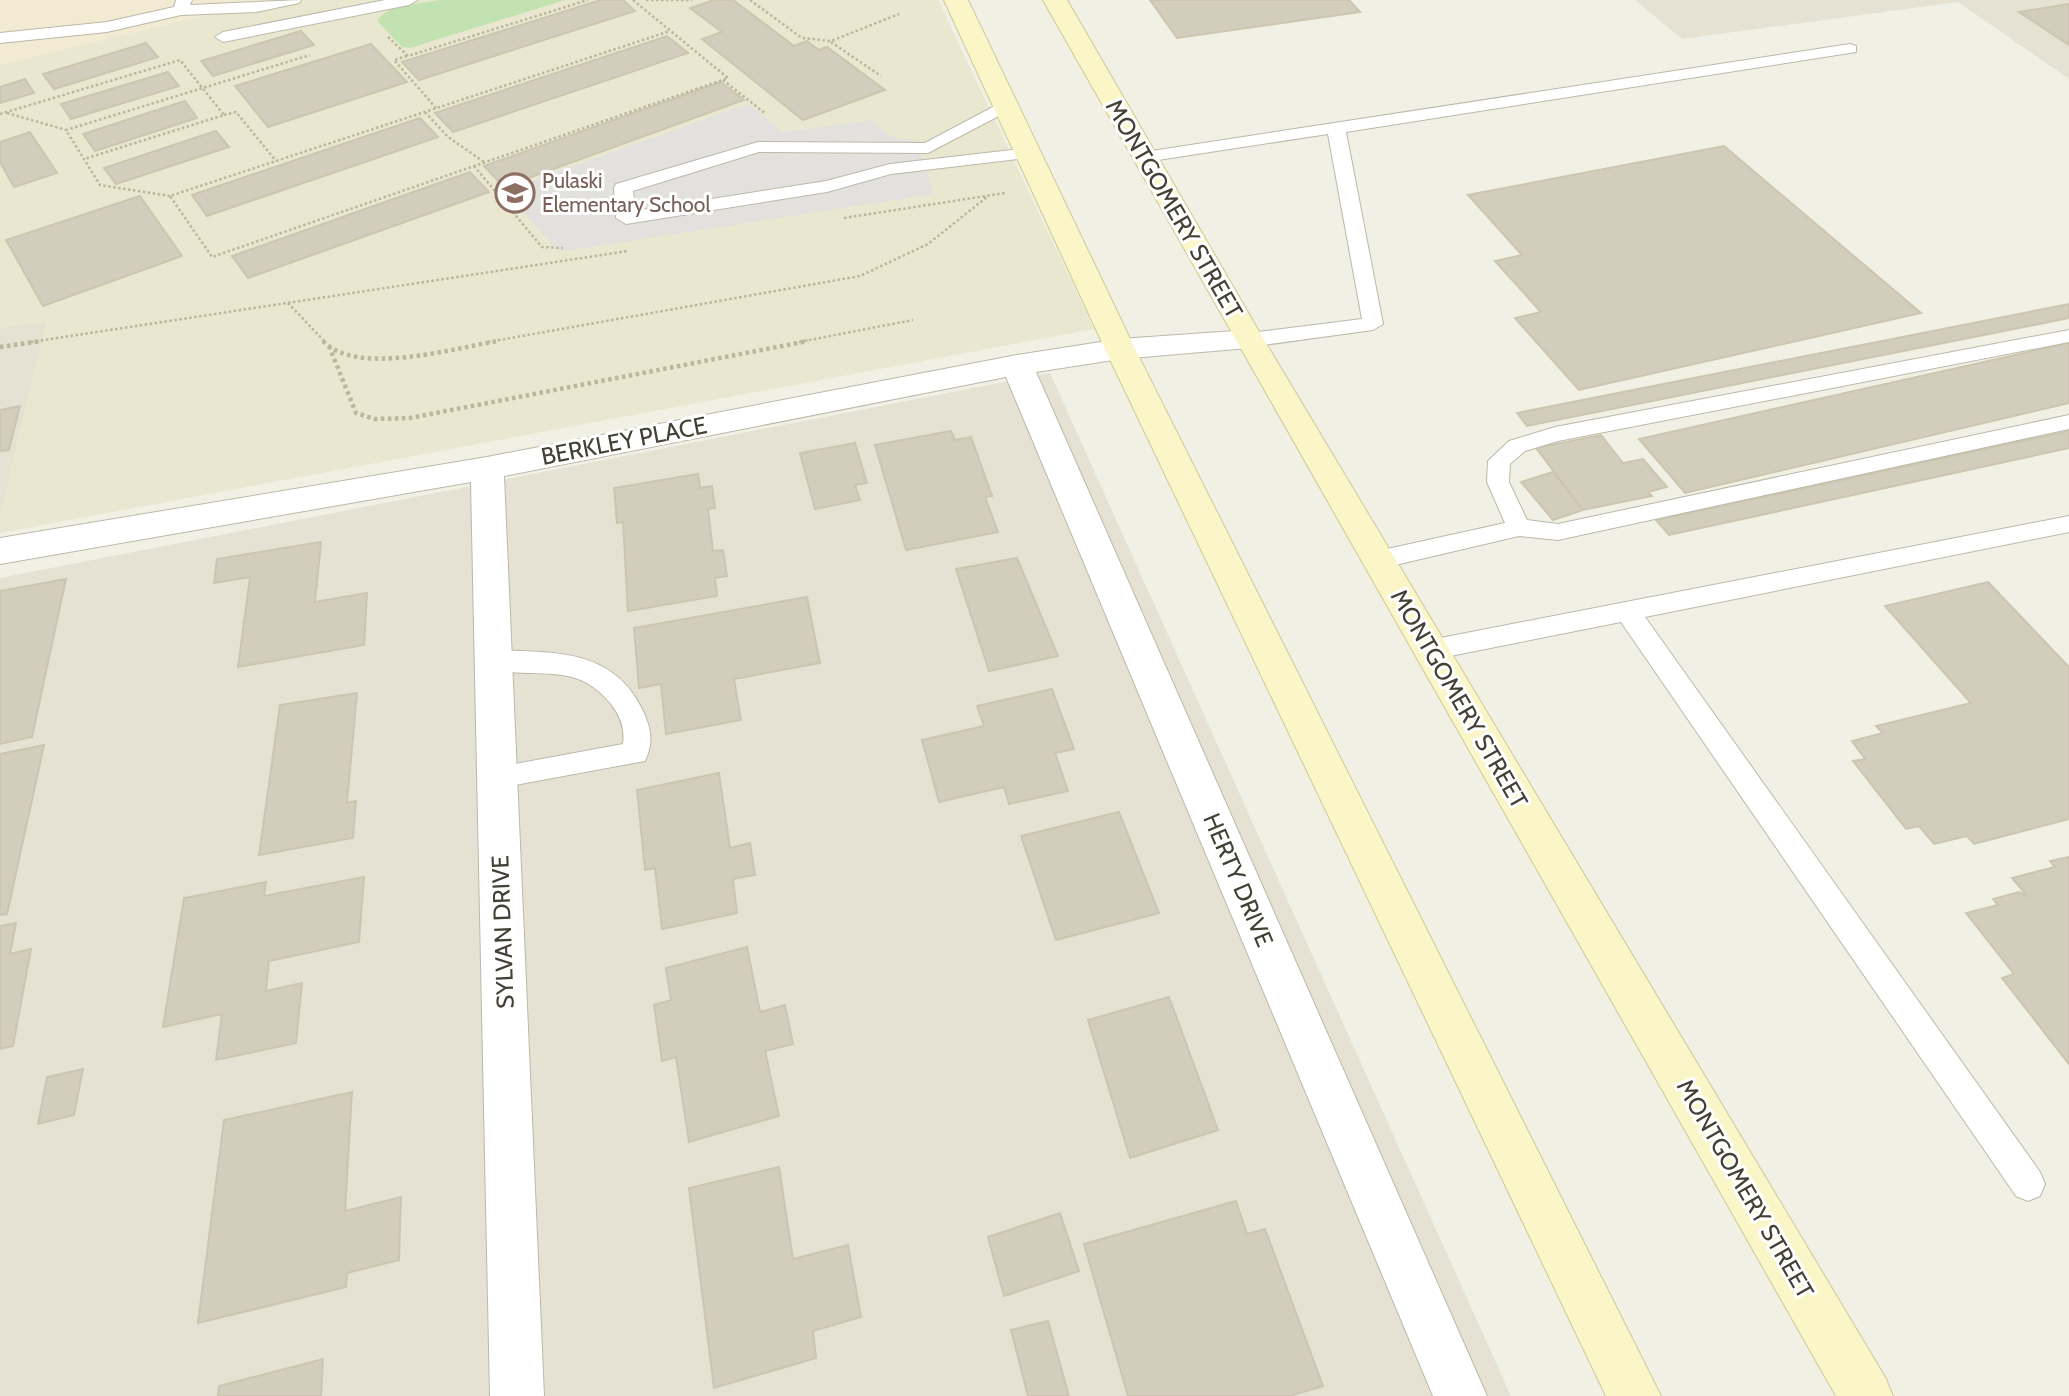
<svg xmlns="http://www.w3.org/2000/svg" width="2069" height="1396" viewBox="0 0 2069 1396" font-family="Cabin,sans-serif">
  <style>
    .residential { fill: #e5e2d4 }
    .commercial { fill: #f2ead2 }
    .education { fill: #e9e7d0 }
    .green { fill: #c3e2b1 }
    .parking { fill: #e2e1dd }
    .building { fill: #d2cdbc; stroke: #ccc6b0; stroke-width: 2 }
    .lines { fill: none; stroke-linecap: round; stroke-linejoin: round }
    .lane-casing { stroke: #bcb9a9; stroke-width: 2 }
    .street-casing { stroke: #bcb9a9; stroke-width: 2 }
    .secondary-casing { stroke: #cdc998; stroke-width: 2 }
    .path-far1 { stroke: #bcb69b; stroke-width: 2.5; stroke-dasharray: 2.5 2.5; stroke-linecap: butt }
    .path { stroke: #bcb69b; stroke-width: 4.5; stroke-dasharray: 3.5 3.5; stroke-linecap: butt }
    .lane { fill: #fff; fill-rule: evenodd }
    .street { fill: #fff; fill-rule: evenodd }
    .secondary { fill: #faf6c7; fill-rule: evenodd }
    .labels { text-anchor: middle; stroke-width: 6; stroke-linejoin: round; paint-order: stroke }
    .far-education-label { font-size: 21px; fill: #785e54; stroke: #fff; text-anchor: start }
    .street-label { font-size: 24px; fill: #434035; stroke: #fff }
  </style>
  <rect width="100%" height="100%" fill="#f1f0e5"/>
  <path class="residential" d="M1635,0H2069V79L1958,2L1682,39Z
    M47,321L0,516V328Z
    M1050,373L1511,1396H0V578Z"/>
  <path class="commercial" d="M0,0H293L188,19L0,65Z"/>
  <path class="education" d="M293,0H938L1094,329L0,533V516L46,322L0,328V65L188,19Z"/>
  <path class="green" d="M440,0H565L410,48L402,47L377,21C389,3 420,4 440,0Z"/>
  <path class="parking" d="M748,104L784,132L873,120L890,137L916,140L934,194L559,252L504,191Z"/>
  <path class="building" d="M601,0H623L635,11L419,80L402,62Z
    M714,0H733L794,46L807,41L819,50L827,47L885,90L803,120L702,39L722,32L690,8Z
    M1150,0H1349L1360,12L1177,38Z
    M2069,4V45L2019,12Z
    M301,31L314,45L213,76L201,61Z
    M667,36L688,53L453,132L435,113Z
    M146,43L158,57L54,89L43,74Z
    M371,44L407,82L268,127L235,86Z
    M168,72L179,86L71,119L61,104Z
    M25,79L34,93L0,103V87Z
    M721,82L744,100L504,187L484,166Z
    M185,101L197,118L95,151L83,134Z
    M420,118L438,137L207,216L192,195Z
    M216,131L229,147L116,184L104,168Z
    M30,132L57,173L14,187L0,162V142Z
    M1724,146L1921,313L1579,390L1515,318L1541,312L1495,261L1522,255L1468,195Z
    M470,172L489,192L248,278L232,256Z
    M140,196L182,256L43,306L6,240Z
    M2069,304V318L1527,426L1517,413Z
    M2069,343V403L1685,493L1639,439Z
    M20,406L9,450L0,451V410Z
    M951,431L955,440L971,437L992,496L985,497L998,532L906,550L875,445Z
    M2069,431V448L1669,535L1656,520Z
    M1601,435L1623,463L1643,459L1667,487L1648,492L1652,496L1583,510L1536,448Z
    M855,443L867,483L855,485L860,500L815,509L800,453Z
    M1553,472L1583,510L1553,520L1521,482Z
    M698,474L700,488L712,486L715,508L708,509L713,551L723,550L727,576L715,578L717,596L628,611L623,522L617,523L614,488Z
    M321,542L315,602L367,593L364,645L238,667L250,577L214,583L217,559Z
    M1017,558L1058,656L989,671L956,569Z
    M66,579L32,737L0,744V591Z
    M1988,582L2069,667V819L1974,844L1967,836L1934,844L1919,826L1906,829L1853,761L1865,759L1852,741L1883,733L1876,726L1971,703L1885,606Z
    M807,597L820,663L734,679L741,720L666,734L661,684L639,688L634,628Z
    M1052,689L1074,749L1055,753L1068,791L1009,804L1004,787L939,802L922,740L984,726L977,706Z
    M357,693L347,803L356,801L353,838L259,855L280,705Z
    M44,745L7,914L0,915V754Z
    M719,773L730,848L750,843L755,875L733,879L737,913L662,929L655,868L645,870L637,790Z
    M1119,812L1159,913L1056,940L1021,836Z
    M2068,857L2069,858V1064L2002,978L2014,974L1966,913L1998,905L1993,899L2019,892L2028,897L2012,878L2055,867L2050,861Z
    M364,877L359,942L269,961L266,991L302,983L296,1043L216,1060L222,1014L163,1027L184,898L266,882L264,896Z
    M16,923L10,954L31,949L13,1046L0,1049V926Z
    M747,947L760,1012L785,1005L793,1044L765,1051L779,1116L689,1142L676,1057L662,1061L654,1005L671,1000L666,968Z
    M1169,997L1218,1130L1130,1158L1088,1020Z
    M83,1069L74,1115L38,1124L47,1077Z
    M352,1092L345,1211L401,1197L399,1260L347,1273L346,1287L198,1323L224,1120Z
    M779,1167L793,1259L848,1245L861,1317L813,1331L816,1358L714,1388L689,1188Z
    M1236,1201L1247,1234L1265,1229L1323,1386L1290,1396H1128L1084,1244Z
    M1060,1213L1079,1271L1004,1296L988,1237Z
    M1048,1321L1069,1396H1028L1011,1330Z
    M323,1359L321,1396H218L219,1386Z"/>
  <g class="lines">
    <g class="lane-casing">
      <path id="lane" d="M176,0H192L190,5L301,0L299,3L256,12L181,15L107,32L0,43V33L107,22L174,7Z
        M385,0H417L409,5L223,42L215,37L223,32Z
        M1850,44L1856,46V52L1346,132L1383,324L1373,330L1249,347L1239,340L1249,333L1362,319L1328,134L1145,162L1136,157L1145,152Z
        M1006,100L1015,105L1012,109L928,153L759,152L633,191L635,211L826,181L890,164L1028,148L1034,149L1037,153L1034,157L891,174L827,192L626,224L616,218L614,188L616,184L758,142L925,143Z
        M2069,330V342L1558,441L1525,451L1510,464L1509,482L1527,520L1558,524L2069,415V429L1558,540L1519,536L1378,569L1369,566L1366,560L1369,554L1378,551L1505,523L1487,482L1488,461L1509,441L1555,427Z
        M2069,516V532L1645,617L2040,1172L2045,1184L2040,1196L2028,1201L2016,1196L1621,622L1430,660L1421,657L1417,650L1421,643L1430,640Z
        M495,650C554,653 612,648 642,709C651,727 654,742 645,761L498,788L488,785L484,777L488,769L623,744C625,729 621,717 611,704C575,658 533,682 486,667L482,660L486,653Z"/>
    </g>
    <g class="street-casing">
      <path id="street" d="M1249,330L1260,333L1264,340L1260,347L1120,359L1036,372L1487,1396H1433L1006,377L504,476L544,1396H490L471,482L0,564V538L487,457L1017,355L1120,339Z"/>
    </g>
    <g class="secondary-casing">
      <path id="secondary" d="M944,0H968L1135,349L1661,1396H1606L1105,349Z
        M1043,0H1067L1264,340L1885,1377L1893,1396H1836Z"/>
    </g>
    <path class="path-far1" d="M633,0L728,78L212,257L170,196L670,31
      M646,0H692
      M750,0L802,38L831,41L899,14
      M388,37L408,56L588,0
      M831,42L881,76
      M407,56L394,60L436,108
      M723,80L766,114
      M425,112L448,137L484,162
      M7,113L66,130
      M0,114L180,60L224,115L84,159
      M224,115L236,112L276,161
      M474,166L542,247L563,248
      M170,196L100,185L66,130L310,55
      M844,218L1005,193
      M288,303L325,342
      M31,342L628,251
      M488,342L860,276L928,244L987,197
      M799,342L913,320"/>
    <path class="path" d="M323,341C357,377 454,348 498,341
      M329,346L356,413L375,419L410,418L808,341
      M0,347L42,341"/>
    <use href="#lane" class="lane"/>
    <use href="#street" class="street"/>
    <use href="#secondary" class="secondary"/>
  </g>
  <defs>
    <g id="school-ring" transform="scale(2.0125)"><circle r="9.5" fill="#fff" stroke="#8d6e63" stroke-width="1.5"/><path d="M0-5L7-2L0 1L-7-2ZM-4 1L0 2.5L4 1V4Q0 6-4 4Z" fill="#8d6e63"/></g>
  </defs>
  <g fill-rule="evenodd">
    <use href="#school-ring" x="515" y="193"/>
  </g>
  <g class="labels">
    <g class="far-education-label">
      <text x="542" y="188">Pulaski<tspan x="542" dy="24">Elementary School</tspan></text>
    </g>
    <g class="street-label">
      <text transform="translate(1174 209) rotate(60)" y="8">MONTGOMERY STREET</text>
      <text transform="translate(624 441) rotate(-11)" y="8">BERKLEY PLACE</text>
      <text transform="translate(1459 699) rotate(60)" y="8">MONTGOMERY STREET</text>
      <text transform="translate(1238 880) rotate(67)" y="8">HERTY DRIVE</text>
      <text transform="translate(503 932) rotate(-92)" y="8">SYLVAN DRIVE</text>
      <text transform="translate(1745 1189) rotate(60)" y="8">MONTGOMERY STREET</text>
    </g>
  </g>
</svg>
